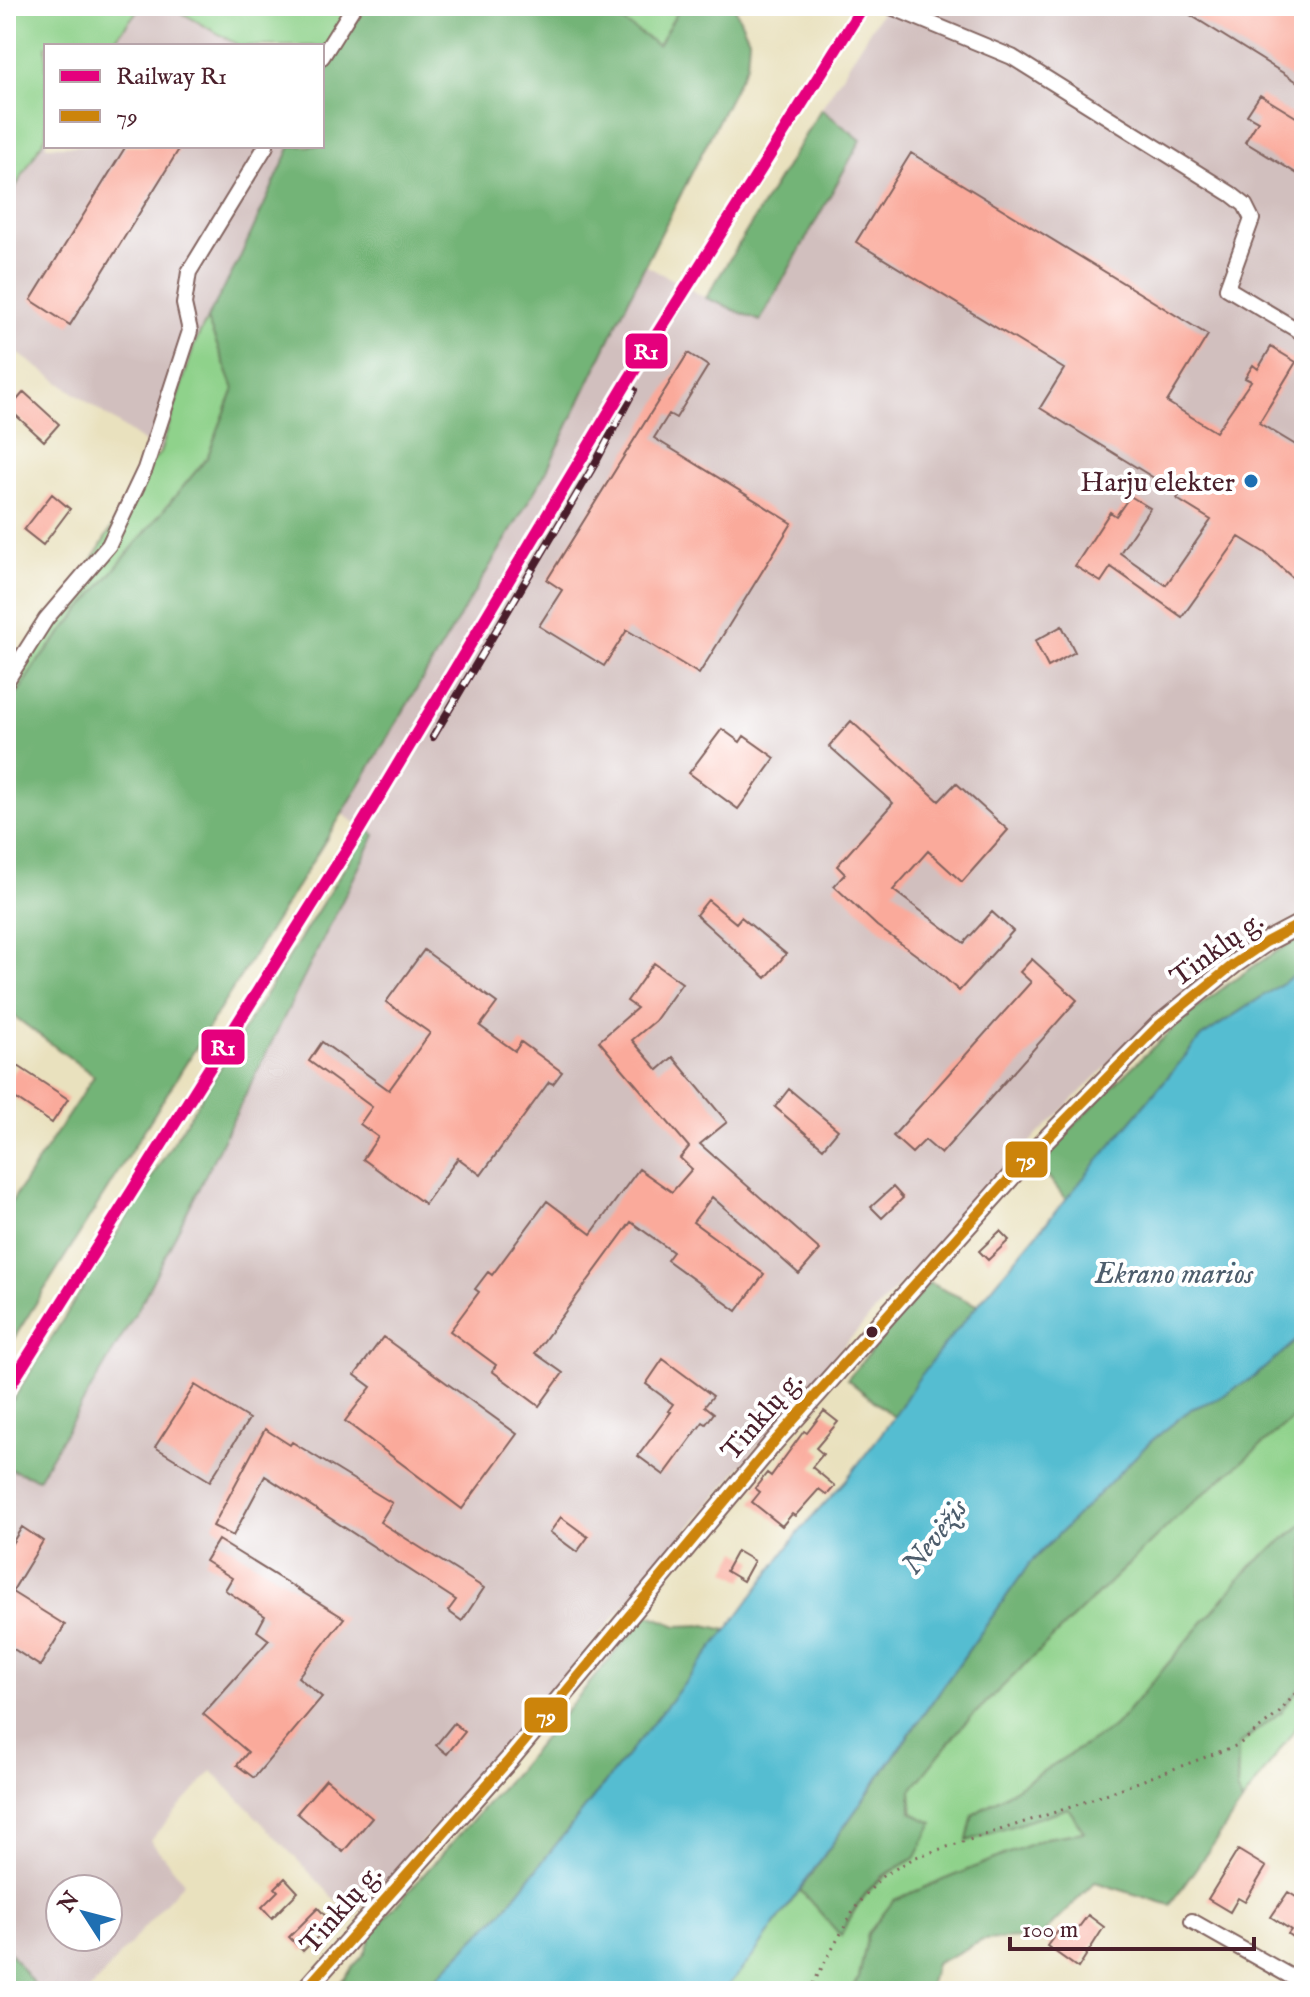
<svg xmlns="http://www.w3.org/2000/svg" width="1310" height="1997" viewBox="0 0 1310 1997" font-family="'IM FELL English',serif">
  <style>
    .industrial { fill: #d1bfbe; fill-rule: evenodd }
    .green { fill: #8fd28b; stroke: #6c785b; stroke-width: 2 }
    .forest { fill: #73b477; stroke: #5e6a51; stroke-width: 2 }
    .water { fill: #54bdd1; stroke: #4f6e7e; stroke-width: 2 }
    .building { fill: #faaa9b }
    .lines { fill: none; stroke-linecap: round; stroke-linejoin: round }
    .minor-casing { stroke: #82635e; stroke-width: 18 }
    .secondary-casing { stroke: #82635e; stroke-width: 22 }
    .path { stroke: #82635e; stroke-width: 3; stroke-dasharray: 2 6; stroke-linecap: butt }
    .minor { stroke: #fff; stroke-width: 14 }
    .secondary { stroke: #fff; stroke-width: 18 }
    .rail-casing { stroke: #4a1f2b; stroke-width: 8 }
    .rail { stroke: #fff; stroke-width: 5; stroke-dasharray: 15; stroke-linecap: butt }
    .bus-1-casing { stroke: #fff; stroke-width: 16 }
    .bus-1 { stroke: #cc840b; stroke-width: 10 }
    .rail-1-casing { stroke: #fff; stroke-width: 18 }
    .rail-1 { stroke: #e5007d; stroke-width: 12 }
    .poi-dot { fill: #1f6fb2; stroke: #fff; stroke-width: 3 }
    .bus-dot { fill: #4a1f2b; stroke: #fff; stroke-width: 3 }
    .labels { text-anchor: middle; stroke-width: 8; stroke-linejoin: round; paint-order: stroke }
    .poi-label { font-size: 28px; fill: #4a1f2b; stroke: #fff; text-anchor: end }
    .street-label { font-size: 28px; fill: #4a1f2b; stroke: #fff }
    .water-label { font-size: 30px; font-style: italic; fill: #4e5e6d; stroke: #fff }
    .line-badge { stroke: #fff; stroke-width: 3 }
    .badge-label { font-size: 22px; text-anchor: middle; font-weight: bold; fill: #fff }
  </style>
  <rect width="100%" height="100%" fill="#fff"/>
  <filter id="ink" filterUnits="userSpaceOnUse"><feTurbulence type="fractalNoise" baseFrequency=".0125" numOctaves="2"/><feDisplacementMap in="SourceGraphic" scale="16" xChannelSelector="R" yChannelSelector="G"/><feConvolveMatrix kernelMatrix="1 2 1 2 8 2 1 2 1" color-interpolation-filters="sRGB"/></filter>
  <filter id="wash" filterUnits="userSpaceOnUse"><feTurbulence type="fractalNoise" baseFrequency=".006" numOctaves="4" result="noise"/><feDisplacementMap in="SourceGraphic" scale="32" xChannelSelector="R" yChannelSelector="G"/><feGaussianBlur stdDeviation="1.8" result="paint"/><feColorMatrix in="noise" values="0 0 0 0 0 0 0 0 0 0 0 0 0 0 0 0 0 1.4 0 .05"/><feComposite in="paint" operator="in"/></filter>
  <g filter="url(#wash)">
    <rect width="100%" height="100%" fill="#e9e1be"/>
    <path class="industrial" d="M141,6H170L240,46H110Z
      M885,6H1304V915L1268,931L1169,1005L1028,1144L827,1364L499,1754L353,1918L212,1771L150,1840L184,1882L89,1991H39L6,1947V1468L38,1478L142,1302L375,835L342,814L546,472L645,265L706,298L760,320L861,139L821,109ZM60,1889H108V1937H60Z
      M46,136V146H291L238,262L196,343L160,453L6,345V203Z"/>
    <path class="green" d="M6,6H141L110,46H46V136L6,203Z
      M170,6H366L322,79V46H240Z
      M599,6H681L658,46Z
      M207,319L234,389L207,458L35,665L6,713V645L19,661L84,575L145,469L160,453L195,343Z
      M1304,1409V1523L1251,1566L1115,1726L973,1815L967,1840L1068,1808L1084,1832L1046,1838L894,1900L868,1934L859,1978L849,1991H723L750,1960L800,1890L841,1935C863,1892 874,1881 916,1857L911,1790L963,1725L1181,1513Z
      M1304,1683V1716L1242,1803L1237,1791L1238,1745L1279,1713Z"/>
    <path class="forest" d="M366,6H599L658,45L681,6H734L749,39L747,64L645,265L546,472L342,814L6,1351V1210L94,1076L6,1010V713L35,665L207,458L234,389L207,319L238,262L291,146H322V79Z
      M821,109L861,140L760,321L706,298Z
      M368,830L375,835L142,1302L38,1479L6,1468V1411Z
      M1304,936V969L1201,1037L1066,1200L1038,1163C1119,1079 1200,991 1304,936Z
      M929,1283L979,1306C948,1341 919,1376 894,1417L847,1379Z
      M1304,1334V1409L1181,1513L963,1725L911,1790V1812L933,1823L916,1857L881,1877L867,1892L855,1908L841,1936L800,1890L1030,1563L1150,1442L1191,1409L1217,1399L1254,1377Z
      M1304,1523V1683L1279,1713L1238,1745L1237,1791L1242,1803L1170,1905L1095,1882L1040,1937L983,1940L935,1964L928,1991H849L859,1978L868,1934L894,1900L1046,1838L1084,1832L1068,1808L967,1841L973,1815L1115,1726L1251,1566Z
      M647,1614L677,1626L705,1625L727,1630L503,1911L423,1991H333L365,1953L373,1931L518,1769Z
      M6,1947L39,1991H6Z"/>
    <path class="water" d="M1304,969V1334L1254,1377L1217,1399L1191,1409L1150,1442L1030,1563L750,1960L723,1991H423L503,1911L727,1630L800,1531L845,1481L894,1417L916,1382L946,1343L1201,1037Z"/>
    <g id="blocks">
      <path class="building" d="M1176,6H1304V86Z
        M1260,95L1304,122V178L1245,142L1258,121L1247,115Z
        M126,146H181L70,325L31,300Z
        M911,153L1208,335L1167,402L1216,432L1251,381L1245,378L1253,365L1258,369L1271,347L1296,362L1259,423L1304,450V588L1265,553L1239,537L1182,617L1111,567L1101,582L1075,566L1110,512L1116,516L1130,496L1150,508L1120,553L1166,585L1211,520L1177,499L1180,494L1040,408L1064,369L856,242Z
        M688,353L708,366L676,418L669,414L654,438L792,523L699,674L627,630L604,666L539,626L562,590L547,580Z
        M24,392L59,424L44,441L9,409Z
        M52,494L70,509L43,545L24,530Z
        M1062,626L1075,652L1048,667L1035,641Z
        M851,721L939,801L956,783L1008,830L962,882L928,851L893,890L964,943L992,912L1013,931L959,991L934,968L877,926L834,886L845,874L837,866L893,803L829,746Z
        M722,729L740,742L744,736L775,758L738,809L689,773Z
        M708,900L736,923L741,917L786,954L766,978L696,915Z
        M424,950L497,1003L480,1026L515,1051L521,1042L562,1072L553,1084L549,1082L481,1175L458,1158L425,1204L363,1159L378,1137L360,1124L372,1107L309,1061L322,1042L389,1090L430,1033L386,1002Z
        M1032,959L1077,1000L941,1154L925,1140L912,1153L893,1136L1031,982L1020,972Z
        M654,963L682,983L655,1021L632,1040L658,1070L673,1057L727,1122L700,1144L820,1250L799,1274L712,1197L693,1222L764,1274L737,1311L667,1260L673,1252L631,1222L535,1353L563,1373L539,1406L492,1371L496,1365L450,1331L479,1292L475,1289L488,1272L492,1275L547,1201L591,1234L639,1169L672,1192L692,1169L680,1158L689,1147L599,1041L637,1008L627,1001Z
        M18,1066L68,1099L52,1123L6,1092V1084Z
        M789,1089L838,1130L823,1148L775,1107Z
        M893,1187L903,1198L882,1218L871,1207Z
        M1000,1231L1009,1240L988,1260L979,1251Z
        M383,1337L517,1434L462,1509L345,1421L371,1387L355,1375Z
        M663,1359L713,1396L705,1406L714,1413L706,1424L703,1422L664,1475L638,1456L671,1412L668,1411L673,1404L646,1384Z
        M195,1385L249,1419L210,1481L155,1447Z
        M824,1411L838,1422L816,1448L823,1454L812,1467L835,1486L827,1495L819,1489L795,1516L792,1514L782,1526L752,1502L760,1492L755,1488L767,1473L771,1476L804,1431L807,1433Z
        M265,1429L290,1445L292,1442L392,1503L380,1522L484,1588L462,1621L448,1611L456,1600L265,1476L233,1536L213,1526Z
        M561,1517L588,1537L577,1552L550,1532Z
        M22,1527L43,1541L12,1592L65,1625L40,1666L6,1644V1553Z
        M218,1540L344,1618L298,1677L322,1697L254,1778L237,1765L248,1752L203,1714L269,1640L257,1631L265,1616L225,1590L232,1578L205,1561Z
        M737,1551L754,1561L743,1581L726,1571Z
        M454,1723L465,1732L447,1754L436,1745Z
        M326,1779L372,1818L343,1852L297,1813Z
        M1238,1850L1266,1867L1245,1902L1238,1898L1230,1912L1208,1899Z
        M285,1878L298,1892L272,1918L262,1907L278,1891L275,1888Z
        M1288,1892L1304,1902V1945L1288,1934L1291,1930L1271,1917Z
        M318,1908L332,1923L303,1951L289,1937Z
        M1088,1915L1104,1927L1078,1968L1047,1946L1061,1927L1073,1935Z"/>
    </g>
  </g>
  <g filter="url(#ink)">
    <use href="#blocks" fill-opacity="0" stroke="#82635e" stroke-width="2"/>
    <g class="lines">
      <g class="minor-casing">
        <path id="minor" d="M889,6L1012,57L1231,194L1245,205L1252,219L1227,288L1304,334
          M322,57L354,6
          M6,682L46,619L109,545L145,469L190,331L184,304L189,272L266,146
          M1192,1921L1304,1984"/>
      </g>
      <g class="secondary-casing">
        <path id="secondary" d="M304,1991L509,1760L774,1442L1024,1162L1158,1026L1234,964L1266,942L1304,922"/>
      </g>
      <path class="path" d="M809,1991L855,1908L881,1877L916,1857L1068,1808L1238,1745L1279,1713L1304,1683"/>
      <use href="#minor" class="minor"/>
      <use href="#secondary" class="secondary"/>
      <g class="rail-casing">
        <path id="rail" d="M433,737L596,462L634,390
          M6,1392L354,838L629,379L863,6"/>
      </g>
      <use href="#rail" class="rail"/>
      <g class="bus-1-casing">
        <path id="bus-1" d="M304,1991L509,1760L774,1442L1024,1162L1158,1026L1234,964L1266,942L1304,922"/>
      </g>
      <use href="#bus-1" class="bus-1"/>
      <g class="rail-1-casing">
        <path id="rail-1" d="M6,1392L354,838L629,379L863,6"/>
      </g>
      <use href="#rail-1" class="rail-1"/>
    </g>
  </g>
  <circle class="poi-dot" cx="1251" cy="481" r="8"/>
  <circle class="bus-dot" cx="872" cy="1332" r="7"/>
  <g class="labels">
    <g class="poi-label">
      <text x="1235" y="491">Harju elekter</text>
    </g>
    <g class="street-label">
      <text transform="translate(1216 948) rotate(-36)" y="10">Tinklų g.</text>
      <text transform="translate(761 1415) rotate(-49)" y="10">Tinklų g.</text>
      <text transform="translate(340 1908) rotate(-49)" y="10">Tinklų g.</text>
    </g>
    <g class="water-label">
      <text x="1174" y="1283">Ekrano marios</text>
      <text transform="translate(934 1536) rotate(-52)" y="10">Nevėžis</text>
    </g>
  </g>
  <g class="line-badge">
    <rect x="624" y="332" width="45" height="38" rx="8" fill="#e5007d"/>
    <rect x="200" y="1028" width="46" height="38" rx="8" fill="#e5007d"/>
    <rect x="1004" y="1140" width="45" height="39" rx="8" fill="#cc840b"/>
    <rect x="523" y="1696" width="46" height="38" rx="8" fill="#cc840b"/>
  </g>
  <g class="badge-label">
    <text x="646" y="359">R1</text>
    <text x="223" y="1055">R1</text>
    <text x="1026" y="1167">79</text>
    <text x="546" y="1723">79</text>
  </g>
  <rect width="1310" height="1997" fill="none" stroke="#fff" stroke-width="32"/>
  <rect x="44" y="44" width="280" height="104" fill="#ffffff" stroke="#b7a5aa" stroke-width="2"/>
  <rect x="60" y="70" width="40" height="12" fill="#e5007d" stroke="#b7a5aa" stroke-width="2"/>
  <text x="116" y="84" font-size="24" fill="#4a1f2b">Railway R1</text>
  <rect x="60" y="110" width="40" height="12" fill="#cc840b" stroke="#b7a5aa" stroke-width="2"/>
  <text x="116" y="124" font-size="24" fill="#4a1f2b">79</text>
  <g transform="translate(84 1913) rotate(306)"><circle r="38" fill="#ffffff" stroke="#b7a5aa" stroke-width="2"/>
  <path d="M0-6L14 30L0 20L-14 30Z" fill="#1f6fb2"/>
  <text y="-12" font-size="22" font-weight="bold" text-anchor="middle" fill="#4a1f2b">N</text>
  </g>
  <path d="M1010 1937v12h244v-12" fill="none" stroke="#4a1f2b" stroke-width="4"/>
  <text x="1022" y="1937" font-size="24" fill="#4a1f2b" stroke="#ffffff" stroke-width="6" paint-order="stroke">100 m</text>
</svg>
